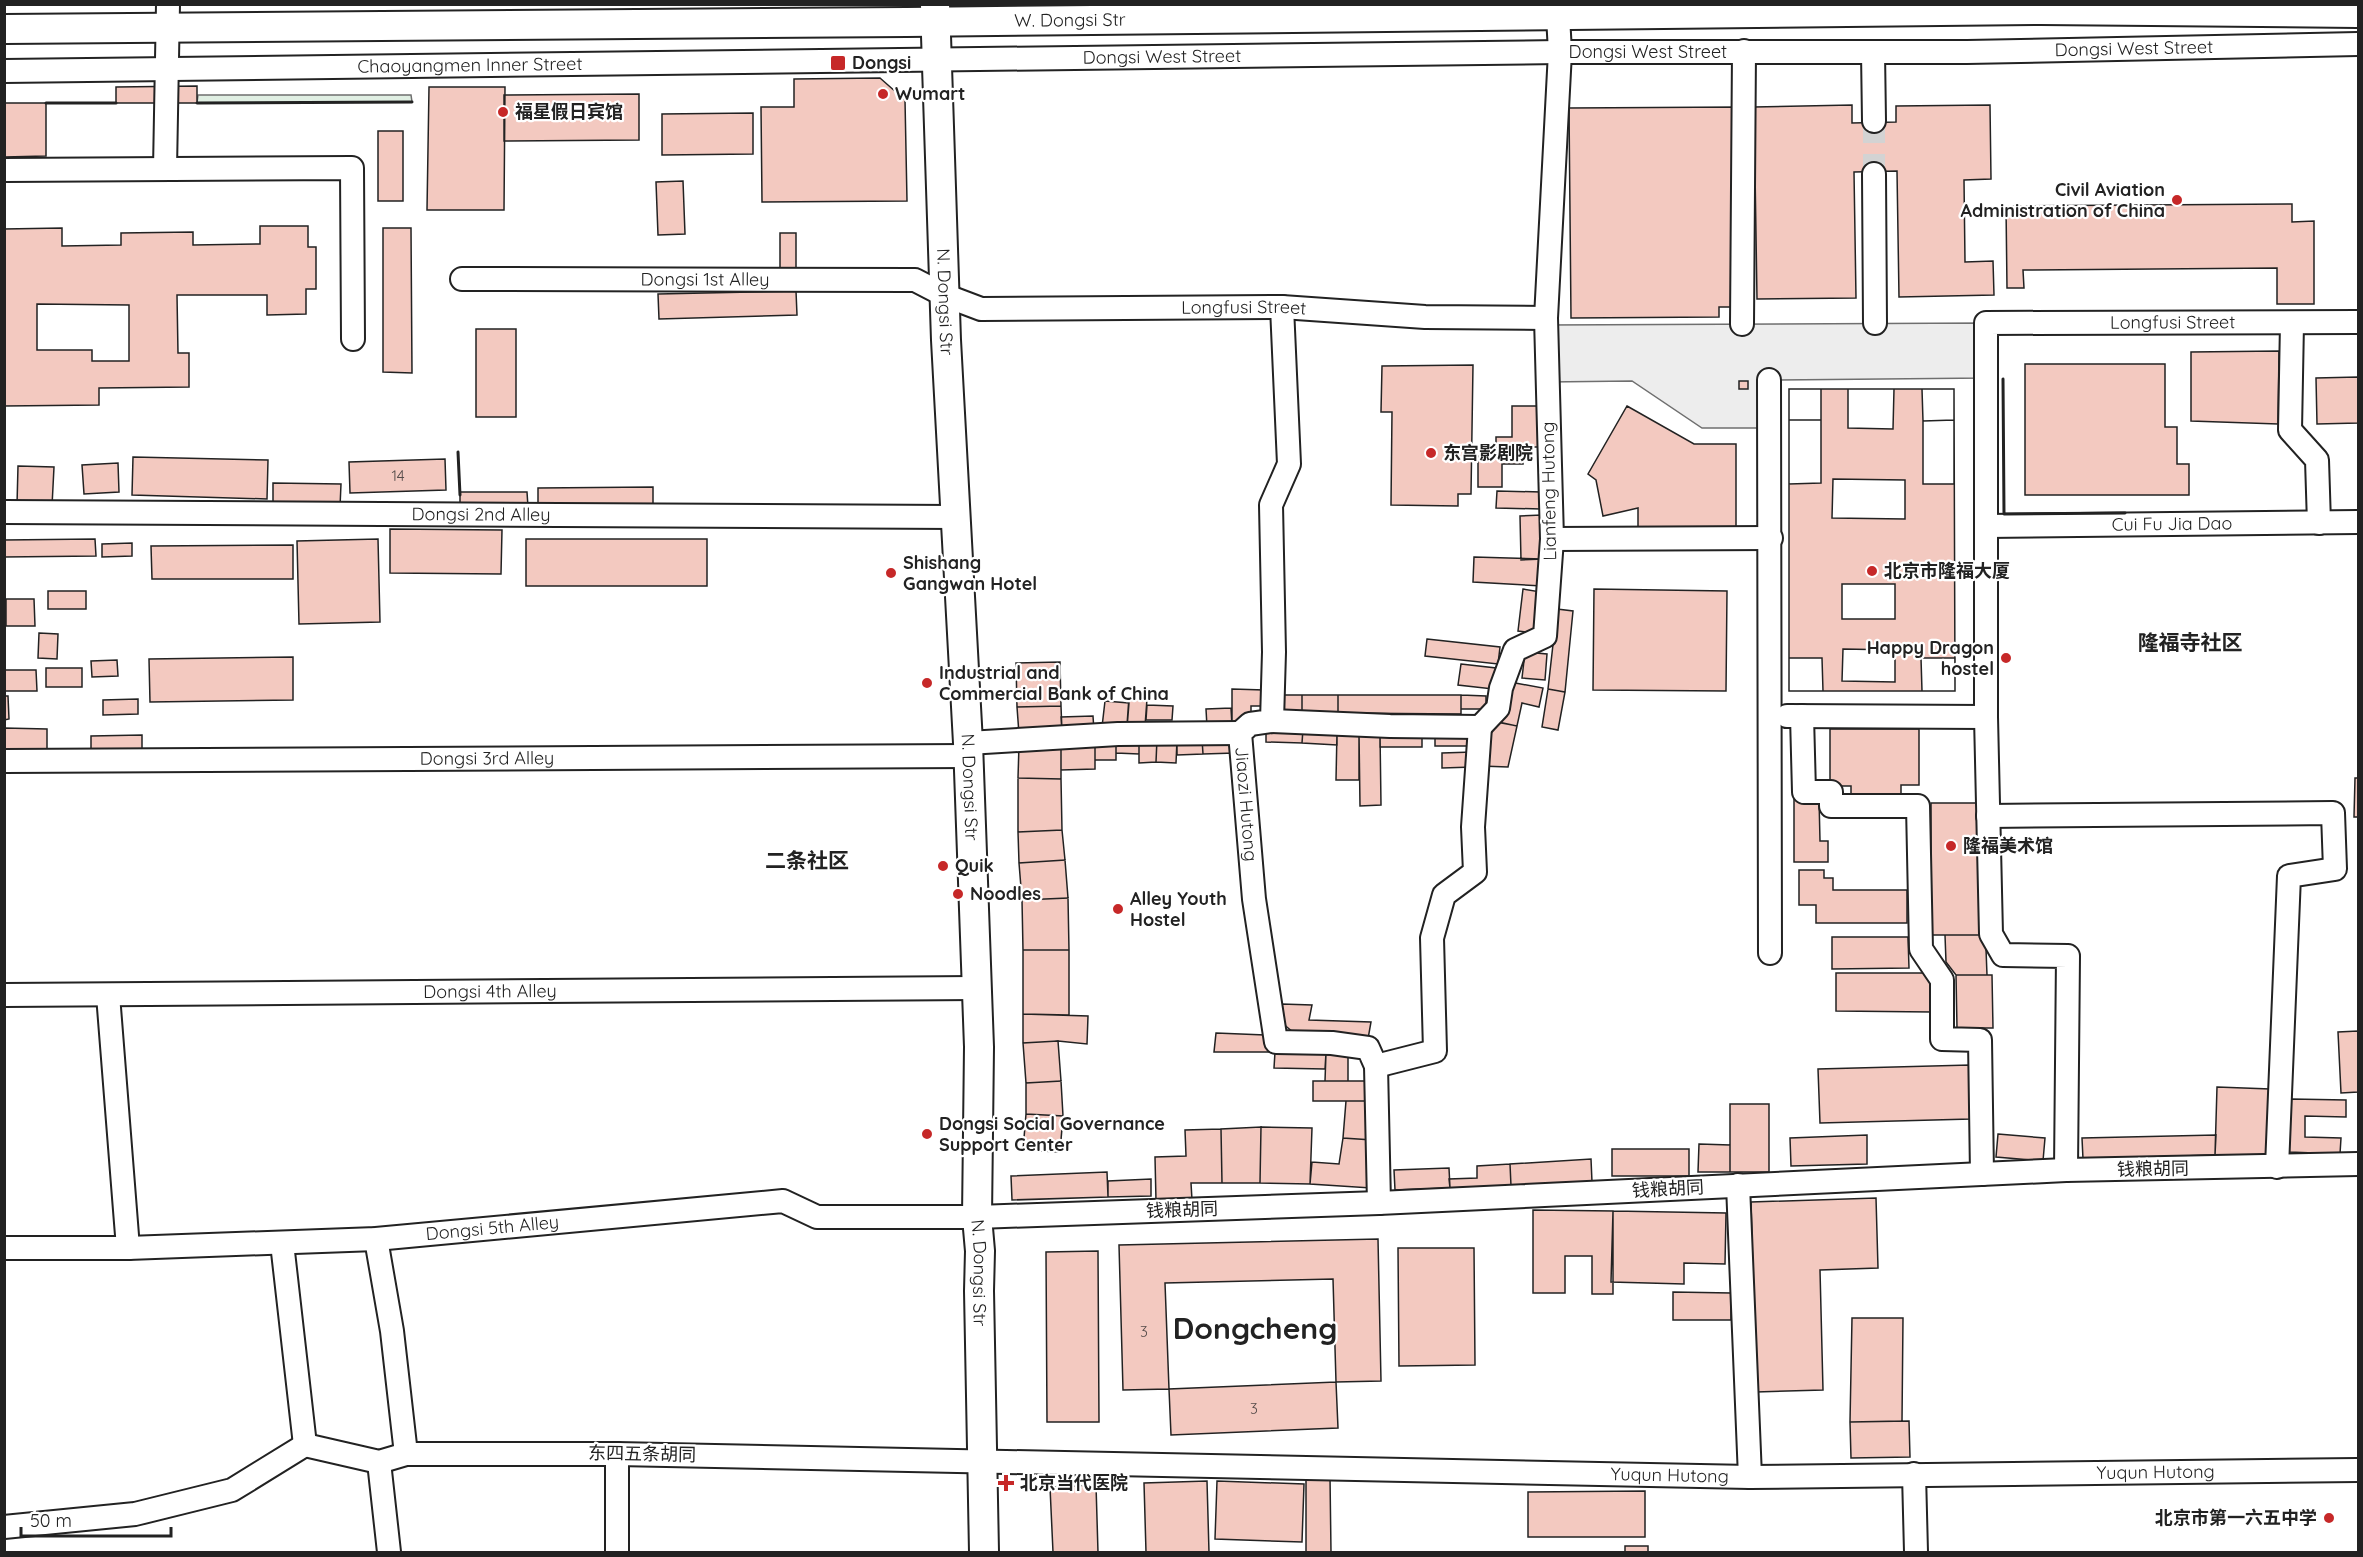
<svg xmlns="http://www.w3.org/2000/svg" width="2363" height="1557" viewBox="0 0 2363 1557" font-family="Quicksand,'Noto Sans SC',sans-serif">
  <style>
    .green { fill: #e0efe3; stroke: #6f6f6f; stroke-width: 1.5 }
    .parking { fill: #ededed; stroke: #6f6f6f; stroke-width: 1.5 }
    .building { fill: #f3c9c0; stroke: #222; stroke-width: 1.5; fill-rule: evenodd }
    .lines { fill: none; stroke-linecap: round; stroke-linejoin: round }
    .minor-tunnel { stroke: #d3d3d3; stroke-width: 22; stroke-dasharray: 22 11; stroke-linecap: butt }
    .minor-casing { stroke: #222; stroke-width: 26 }
    .major-casing { stroke: #222; stroke-width: 32 }
    .minor { stroke: #fff; stroke-width: 22 }
    .major { stroke: #fff; stroke-width: 28 }
    .wall { stroke: #222; stroke-width: 3 }
    .poi-dot { fill: #c62828; stroke: #fff; stroke-width: 2 }
    .labels { text-anchor: middle; stroke-width: 4.5; stroke-linejoin: round; paint-order: stroke }
    .number-label { font-size: 15px; fill: #564c4a }
    .street-label { font-size: 18px; fill: #222; stroke: #fff }
    .poi-label { font-size: 18px; font-weight: bold; fill: #222; stroke: #fff; text-anchor: start }
    .quarter-label { font-size: 21px; font-weight: bold; fill: #222; stroke: #fff }
    .town-label { font-size: 30px; font-weight: bold; fill: #222; stroke: #fff }
  </style>
  <rect width="100%" height="100%" fill="#fff"/>
  <path class="green" d="M198,95H411L412,102L197,103Z"/>
  <path class="parking" d="M1986,323V378L1769,380V428H1702L1632,381L1547,382L1546,325Z"/>
  <path class="building" d="M880,78L905,100L907,201L762,202L761,107H794V79Z
    M197,86V103H116V87Z
    M429,87H505L504,210H427Z
    M639,94V140L504,141V95Z
    M4,103H46V156L4,157Z
    M1852,105V123L1896,122V106L1990,105L1991,179L1964,180L1965,262L1993,261L1994,295L1899,297L1897,171L1854,172L1856,298L1757,299L1754,107Z
    M1739,107L1740,307H1719V317L1571,318L1569,108Z
    M753,113V154L662,155V114Z
    M378,131H403V201H378Z
    M683,181L685,234L658,235L656,182Z
    M2292,204V222L2314,221V304H2277V268L2023,270L2024,288H2007L2006,206Z
    M260,226H308V247H316V289H306V314L267,315V295H177L178,353H189V387L99,388V405L4,406V229L62,228V246L121,245V233L193,232V245L260,244ZM37,304L129,305V361H92V350H37Z
    M383,228H411L412,373L383,372Z
    M780,233H796V271H780Z
    M796,291L797,315L659,319L658,294Z
    M476,329H516V417H476Z
    M2279,351L2278,424L2191,421V352Z
    M2025,364H2165V427H2177V464H2189V495H2025Z
    M1473,365L1471,494H1458V506L1391,505L1392,412H1381L1382,366Z
    M2358,377V423L2317,424L2316,378Z
    M1739,381H1748V389H1739Z
    M1789,389H1954L1955,691H1789Z
    M1789,389H1821V420H1789Z
    M1848,389H1894L1893,429L1848,428Z
    M1922,389H1954V420L1923,421Z
    M1512,406H1542V447H1522L1523,464H1502V487H1478V456H1496V437H1512Z
    M1627,406L1694,444H1736V527H1638V508L1603,516L1596,480L1588,474Z
    M1789,420H1821V483L1789,484Z
    M1954,420V484H1923V421Z
    M133,457L268,460L267,499L132,495Z
    M445,459L446,490L350,493L349,462Z
    M118,463L119,492L84,494L82,465Z
    M18,466L54,467L52,506L17,505Z
    M1833,479L1905,480V519L1832,518Z
    M273,483L341,484L340,507H273Z
    M653,487V508L538,509V488Z
    M1497,491L1541,492V509L1496,508Z
    M460,492H527L528,507H460Z
    M1542,515L1543,559L1521,560L1520,516Z
    M390,529L502,530L501,574L390,573Z
    M95,539L96,556L4,557V540Z
    M378,539L380,622L299,624L297,541Z
    M526,539H707V586H526Z
    M132,543V556L102,557V544Z
    M293,545V579H152L151,546Z
    M1474,557L1543,559L1542,586L1473,582Z
    M1842,584H1895V619H1842Z
    M1523,589L1541,592L1536,633L1518,631Z
    M1594,589L1727,591L1726,691L1593,690Z
    M48,591H86V609H48Z
    M6,599H34L35,626H6Z
    M1557,609L1573,611L1565,692L1548,689Z
    M39,633L58,634L57,659L38,658Z
    M1427,639L1500,647L1498,664L1425,656Z
    M1843,649L1895,650V682L1842,681Z
    M1525,652L1547,654L1545,680L1522,678Z
    M293,657V700L150,702L149,659Z
    M1789,658H1822L1823,691H1789Z
    M1921,658H1955V691H1922Z
    M117,660L118,676L92,677L91,661Z
    M1060,662L1061,706L1017,707L1016,663Z
    M1461,664L1496,668L1493,689L1458,685Z
    M46,668H82V687H46Z
    M5,670H36L37,691H5Z
    M1510,682L1543,688L1539,707L1522,703L1517,726L1501,723Z
    M1232,689L1264,690V706H1251V717L1232,726Z
    M1548,689L1565,692L1558,730L1542,727Z
    M1277,695H1302V713L1277,711Z
    M1302,695H1338V713H1302Z
    M1338,695H1461V714L1338,713Z
    M1461,695L1486,696V709H1461Z
    M4,696H8L9,719L4,720Z
    M1129,697L1147,699L1145,726L1127,725Z
    M138,699V714L103,715V700Z
    M1105,701L1129,703L1127,728L1102,727Z
    M1147,705L1173,706L1172,720H1146Z
    M1061,706L1062,732L1019,734L1017,707Z
    M1231,708L1232,726L1207,727L1206,709Z
    M1093,716L1094,731L1062,732L1061,717Z
    M1494,721L1517,726L1508,767L1481,766L1487,732Z
    M4,728L47,729V750L4,749Z
    M1266,729H1303L1302,743L1266,742Z
    M1303,729L1337,732V745L1302,743Z
    M1830,729H1919V785H1901V801H1851V786H1830Z
    M1337,732H1359V780H1336Z
    M1359,732H1380L1381,805L1360,806Z
    M1380,732H1422V747H1380Z
    M1435,732H1470V746H1435Z
    M142,735V749L91,750V736Z
    M1235,738V753L1203,754L1202,739Z
    M1139,739H1157L1156,762L1139,763Z
    M1139,739V754L1116,753V740Z
    M1157,739L1177,740L1176,763L1156,762Z
    M1202,739L1203,754L1177,755V740Z
    M1095,740H1116V760H1095Z
    M1095,740V769L1061,770V741Z
    M1019,745L1061,746V779L1018,778Z
    M1473,752V767L1442,768V753Z
    M1018,778L1061,779L1062,830L1018,832Z
    M2355,778H2358V817H2354Z
    M1819,798L1820,841H1828V862H1794V799Z
    M1931,803H1981V935H1931Z
    M1062,830L1065,860L1019,863L1018,832Z
    M1065,860L1068,898L1022,900L1019,863Z
    M1799,870H1824V878H1833V890H1907V923H1816V905H1799Z
    M1068,898L1069,950H1023L1022,900Z
    M1945,935H1981L1986,949L1987,975H1956L1946,962Z
    M1832,937H1908L1909,968L1832,969Z
    M1023,950H1069V1015L1023,1014Z
    M1836,973H1932V1012L1836,1011Z
    M1956,975H1992L1993,1028H1957Z
    M1281,1004L1312,1005L1309,1020L1371,1022L1368,1039L1294,1033L1281,1022Z
    M1023,1014L1088,1016L1087,1044L1058,1041L1023,1043Z
    M2358,1031V1092L2341,1093L2338,1032Z
    M1216,1033L1265,1035L1275,1052H1214Z
    M1058,1041L1061,1081L1026,1083L1023,1043Z
    M1275,1052L1326,1053L1325,1069L1274,1068Z
    M1326,1053L1348,1054V1081H1325Z
    M1970,1065L1971,1119L1820,1123L1818,1069Z
    M1061,1081L1063,1116L1026,1114V1083Z
    M1313,1081H1373V1101H1313Z
    M2217,1087L2270,1089L2268,1156L2215,1155Z
    M2291,1099L2346,1100V1117L2305,1116V1137L2341,1138L2340,1154L2289,1152Z
    M1346,1101H1373L1372,1140L1343,1138Z
    M1730,1104H1769V1172H1730Z
    M1026,1114L1063,1116L1060,1152L1023,1150Z
    M1261,1127L1312,1128L1310,1184L1260,1183Z
    M1261,1127L1260,1183H1222L1221,1129Z
    M1221,1129L1222,1183H1191L1192,1200L1156,1201L1155,1157L1186,1156L1185,1130Z
    M1998,1134L2045,1138L2043,1161L1996,1157Z
    M1867,1135V1164L1791,1166L1790,1138Z
    M2216,1135L2215,1155L2083,1159L2082,1138Z
    M1343,1138L1372,1140L1371,1188L1310,1184L1312,1162L1339,1164Z
    M1699,1144L1730,1145V1172H1698Z
    M1612,1149H1689V1176H1612Z
    M1591,1159L1592,1182L1511,1186L1510,1164Z
    M1510,1164L1511,1186L1450,1188L1449,1179L1477,1178V1166Z
    M1449,1168L1450,1188L1395,1190L1394,1170Z
    M1107,1172L1108,1197L1012,1200L1011,1176Z
    M1151,1179V1196L1108,1197V1181Z
    M1876,1198L1878,1268L1820,1270L1823,1390L1756,1392L1751,1202Z
    M1533,1210L1613,1211V1294H1592V1256H1565V1293H1533Z
    M1613,1211L1726,1213L1725,1264L1684,1263V1284L1611,1282Z
    M1378,1239L1381,1381L1336,1382L1333,1279L1165,1283L1169,1389L1123,1390L1119,1245Z
    M1398,1248H1474L1475,1365L1399,1366Z
    M1098,1251L1099,1422H1047L1046,1252Z
    M1673,1292L1731,1293V1320H1673Z
    M1852,1318H1903L1902,1421L1850,1422Z
    M1336,1382L1338,1428L1171,1435L1169,1389Z
    M1909,1421L1910,1457L1851,1458L1850,1422Z
    M1306,1477H1330L1331,1552H1306Z
    M1207,1481L1209,1552H1146L1144,1483Z
    M1217,1481L1304,1484L1302,1542L1215,1539Z
    M1096,1485L1098,1552H1053L1050,1487Z
    M1645,1491V1537H1528V1492Z
    M1625,1546H1648V1552H1625Z"/>
  <g class="lines">
    <path class="minor-tunnel" d="M1874,121V174"/>
    <g class="minor-casing">
      <g id="minor">
        <path d="M1873,52L1874,121"/>
        <path id="s1" d="M4,71L1560,52H1967L2358,44"/>
        <path d="M165,169L168,4"/>
        <path d="M4,170L352,168L353,339"/>
        <path d="M1874,174L1875,323"/>
        <path id="s2" d="M462,279L915,280L944,295L981,309L1282,307L1425,317L1546,318"/>
        <path id="s3" d="M1282,307L1289,464L1271,505L1274,652L1272,721L1250,724L1240,733L1254,899L1276,1042L1332,1043L1368,1048L1376,1066L1379,1203"/>
        <path d="M2292,323L2290,430L2317,460L2319,523"/>
        <path d="M1742,324L1744,51"/>
        <path d="M1769,380L1770,953"/>
        <path id="s4" d="M4,512L956,517"/>
        <path id="s5" d="M1986,526L2358,522"/>
        <path d="M1552,539L1771,538"/>
        <path d="M1787,716L1986,717"/>
        <path d="M1802,716L1804,792H1831V806H1918L1921,949L1942,980V1039L1980,1040L1982,1174"/>
        <path d="M1272,721L1390,726L1480,727L1498,708L1501,688L1515,650L1545,636L1552,539L1546,318L1560,52L1558,16"/>
        <path d="M968,743L1118,734L1240,733"/>
        <path id="s6" d="M4,761L968,756"/>
        <path d="M1988,816L2333,813L2335,869L2289,876L2277,1167"/>
        <path id="s7" d="M4,995L976,988"/>
        <path d="M108,995L128,1248"/>
        <path d="M1376,1066L1435,1051L1432,938L1444,895L1475,872L1473,827L1480,727"/>
        <path id="s8" d="M2066,1170L2068,956L2003,955L1991,934L1986,717V323L2358,322"/>
        <path d="M1738,1185L1750,1477"/>
        <path d="M376,1239L392,1331L406,1454"/>
        <path d="M282,1243L305,1445"/>
        <path id="s9" d="M4,1248H128L376,1239L783,1201L817,1217H977L1379,1203L2066,1170L2358,1164"/>
        <path id="s10" d="M305,1445L379,1462L406,1454H617L1750,1477L2358,1470"/>
        <path d="M617,1454V1552"/>
        <path d="M379,1462L389,1552"/>
        <path d="M1914,1474L1916,1552"/>
        <path d="M4,1527L135,1514L232,1490L305,1445"/>
      </g>
    </g>
    <g class="major-casing">
      <g id="major">
        <path id="s11" d="M935,5L946,340L968,743L979,1047L977,1217L980,1251L979,1291L984,1552"/>
        <path id="s12" d="M4,29L907,22L2041,10L2358,13"/>
      </g>
    </g>
    <use href="#minor" class="minor"/>
    <use href="#major" class="major"/>
    <path class="wall" d="M46,103H116
      M197,103L412,102
      M2003,379L2004,514L2125,513
      M458,452L460,495"/>
  </g>
  <g class="poi-dot">
    <rect x="830" y="55" width="16" height="16" rx="3"/>
    <circle cx="883" cy="94" r="6"/>
    <circle cx="503" cy="112" r="6"/>
    <circle cx="2177" cy="200" r="6"/>
    <circle cx="1431" cy="453" r="6"/>
    <circle cx="1872" cy="571" r="6"/>
    <circle cx="891" cy="573" r="6"/>
    <circle cx="2006" cy="658" r="6"/>
    <circle cx="927" cy="683" r="6"/>
    <circle cx="1951" cy="846" r="6"/>
    <circle cx="943" cy="866" r="6"/>
    <circle cx="958" cy="894" r="6"/>
    <circle cx="1118" cy="909" r="6"/>
    <circle cx="927" cy="1134" r="6"/>
    <path d="M1003 1474h6v6h6v6h-6v6h-6v-6h-6v-6h6z"/>
    <circle cx="2329" cy="1518" r="6"/>
  </g>
  <g class="labels">
    <g class="number-label">
      <text x="398" y="481">14</text>
      <text x="1144" y="1337">3</text>
      <text x="1254" y="1414">3</text>
    </g>
    <g class="street-label">
      <text dy="6" stroke="none"><textPath href="#s12" startOffset="1066">W. Dongsi Str</textPath></text>
      <text dy="6" stroke="none"><textPath href="#s1" startOffset="2130">Dongsi West Street</textPath></text>
      <text dy="6" stroke="none"><textPath href="#s1" startOffset="1644">Dongsi West Street</textPath></text>
      <text dy="6" stroke="none"><textPath href="#s1" startOffset="1158">Dongsi West Street</textPath></text>
      <text dy="6" stroke="none"><textPath href="#s1" startOffset="466">Chaoyangmen Inner Street</textPath></text>
      <text dy="6" stroke="none"><textPath href="#s2" startOffset="243">Dongsi 1st Alley</textPath></text>
      <text dy="6" stroke="none"><textPath href="#s11" startOffset="297">N. Dongsi Str</textPath></text>
      <text dy="6" stroke="none"><textPath href="#s2" startOffset="788">Longfusi Street</textPath></text>
      <text dy="6" stroke="none"><textPath href="#s8" startOffset="1101">Longfusi Street</textPath></text>
      <text transform="translate(1549 491) rotate(-91)" y="6">Lianfeng Hutong</text>
      <text dy="6" stroke="none"><textPath href="#s4" startOffset="477">Dongsi 2nd Alley</textPath></text>
      <text dy="6" stroke="none"><textPath href="#s5" startOffset="186">Cui Fu Jia Dao</textPath></text>
      <text dy="6" stroke="none"><textPath href="#s6" startOffset="483">Dongsi 3rd Alley</textPath></text>
      <text dy="6" stroke="none"><textPath href="#s11" startOffset="783">N. Dongsi Str</textPath></text>
      <text dy="6" stroke="none"><textPath href="#s3" startOffset="525">Jiaozi Hutong</textPath></text>
      <text dy="6" stroke="none"><textPath href="#s7" startOffset="486">Dongsi 4th Alley</textPath></text>
      <text transform="translate(2153 1169) rotate(-1)" y="6">钱粮胡同</text>
      <text transform="translate(1668 1189) rotate(-3)" y="6">钱粮胡同</text>
      <text transform="translate(1182 1210) rotate(-2)" y="6">钱粮胡同</text>
      <text dy="6" stroke="none"><textPath href="#s9" startOffset="489">Dongsi 5th Alley</textPath></text>
      <text dy="6" stroke="none"><textPath href="#s11" startOffset="1269">N. Dongsi Str</textPath></text>
      <text transform="translate(642 1454) rotate(1)" y="6">东四五条胡同</text>
      <text dy="6" stroke="none"><textPath href="#s10" startOffset="1854">Yuqun Hutong</textPath></text>
      <text dy="6" stroke="none"><textPath href="#s10" startOffset="1368">Yuqun Hutong</textPath></text>
    </g>
    <g class="poi-label">
      <text x="852" y="69">Dongsi</text>
      <text x="895" y="100">Wumart</text>
      <text x="515" y="118">福星假日宾馆</text>
      <text x="2165" y="196" text-anchor="end">Civil Aviation<tspan x="2165" dy="21">Administration of China</tspan></text>
      <text x="1443" y="459">东宫影剧院</text>
      <text x="903" y="569">Shishang<tspan x="903" dy="21">Gangwan Hotel</tspan></text>
      <text x="1884" y="577">北京市隆福大厦</text>
      <text x="1994" y="654" text-anchor="end">Happy Dragon<tspan x="1994" dy="21">hostel</tspan></text>
      <text x="939" y="679">Industrial and<tspan x="939" dy="21">Commercial Bank of China</tspan></text>
      <text x="1963" y="852">隆福美术馆</text>
      <text x="955" y="872">Quik</text>
      <text x="970" y="900">Noodles</text>
      <text x="1130" y="905">Alley Youth<tspan x="1130" dy="21">Hostel</tspan></text>
      <text x="939" y="1130">Dongsi Social Governance<tspan x="939" dy="21">Support Center</tspan></text>
      <text x="1020" y="1489">北京当代医院</text>
      <text x="2317" y="1524" text-anchor="end">北京市第一六五中学</text>
    </g>
    <g class="quarter-label">
      <text x="2190" y="650">隆福寺社区</text>
      <text x="807" y="868">二条社区</text>
    </g>
    <g class="town-label">
      <text x="1255" y="1339">Dongcheng</text>
    </g>
  </g>
  <rect width="2363" height="1557" fill="none" stroke="#222222" stroke-width="12"/>
  <path d="M21 1527v9h150v-9" fill="none" stroke="#222222" stroke-width="3"/>
  <text x="30" y="1527" font-size="18" fill="#222222" stroke="#ffffff" stroke-width="4.5" paint-order="stroke">50 m</text>
</svg>
